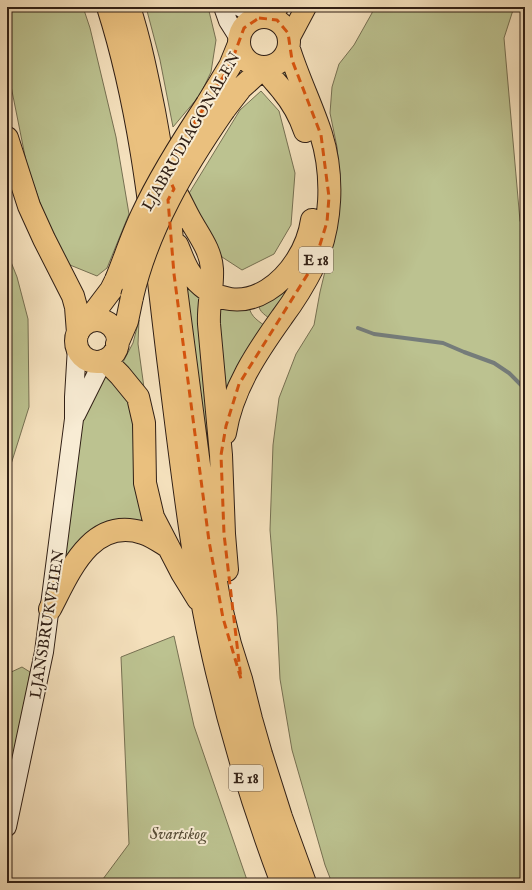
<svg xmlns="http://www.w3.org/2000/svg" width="532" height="890" viewBox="0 0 532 890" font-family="'IM FELL English',serif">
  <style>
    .green { fill: #bcc290; stroke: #767052 }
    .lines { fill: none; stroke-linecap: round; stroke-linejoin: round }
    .stream { stroke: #757c7a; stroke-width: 4 }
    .secondary-casing { stroke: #301f15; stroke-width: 20 }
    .primary-casing { stroke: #301f15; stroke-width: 22 }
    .highway-casing { stroke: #301f15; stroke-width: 24 }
    .secondary { stroke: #f8ecd4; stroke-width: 18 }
    .primary { stroke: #eac07e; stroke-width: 20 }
    .highway { stroke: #eac07e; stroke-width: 22 }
    .highway-bridge-casing { stroke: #301f15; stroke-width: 24; stroke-linecap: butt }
    .highway-bridge { stroke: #eac07e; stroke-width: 22 }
    .marked { fill: none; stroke: #d6530d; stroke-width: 3; stroke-dasharray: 8 5; stroke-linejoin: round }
    .labels { text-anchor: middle; stroke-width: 4; stroke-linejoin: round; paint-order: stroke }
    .shield { fill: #f8ecd4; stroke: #6c5c4e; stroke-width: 1 }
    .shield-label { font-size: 15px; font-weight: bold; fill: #301f15 }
    .street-label { font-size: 16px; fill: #301f15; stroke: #f8ecd4 }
    .park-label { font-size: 16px; font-style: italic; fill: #5a503a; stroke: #f8ecd4 }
  </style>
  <rect width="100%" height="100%" fill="#f5e1bd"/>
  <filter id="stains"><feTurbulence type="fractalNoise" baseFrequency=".005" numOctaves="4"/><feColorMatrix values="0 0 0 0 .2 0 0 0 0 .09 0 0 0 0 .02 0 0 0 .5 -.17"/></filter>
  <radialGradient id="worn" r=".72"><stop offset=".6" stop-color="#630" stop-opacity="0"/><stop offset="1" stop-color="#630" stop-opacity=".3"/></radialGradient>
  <path class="green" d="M7,7H83L90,28L116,137L129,214L107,268L97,276L70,265L54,242L27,166L7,66Z
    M146,7H208L216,40L211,72L200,95L173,127L160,60Z
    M373,7H514L504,38L520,221L525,230V883H332L325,865L292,750L280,679L277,617L270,530L273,445L279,398L296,354L314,325L320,292L336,226L340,184L337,147L330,113L332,87L339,64L354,45L372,13Z
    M287,66L289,68C300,96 314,124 320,153C329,196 321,245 299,283C291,296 282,308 273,321C267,316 258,312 259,304C263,299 271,297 277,293C283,288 289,281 294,275C330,231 327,161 303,112C299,105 295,97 290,91C285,86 279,81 276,75Z
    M261,91L279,111L295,173L291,225L274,254L242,270L222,257L204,228L188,195L240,110Z
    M7,252L17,277L28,319L29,407L7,477Z
    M181,273L204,296L208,361L211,493Z
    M214,301L249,306C250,317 260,322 268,328L225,405Z
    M139,320L138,344L145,395L122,364L133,343Z
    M104,374L131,399L150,526L63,562L82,417Z
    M174,636L194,726L248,883H100L129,844L121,657Z
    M22,667L30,672L23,716L7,794V674Z"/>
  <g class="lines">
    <path class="stream" d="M358,328L374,334L443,343L464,352L494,363L509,373L525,389"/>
    <g class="secondary-casing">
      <path id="secondary" d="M223,7L228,21L240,40
        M240,7L259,18
        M76,415L103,361
        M7,827L44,652L74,419V397L77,347"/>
    </g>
    <g class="primary-casing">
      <path id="primary" d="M266,17L278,7
        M289,39L306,7"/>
    </g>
    <g class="highway-casing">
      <path id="highway" d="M108,7C145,123 154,246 169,366C182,468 193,572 217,672C234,744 256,814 282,883
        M129,7C140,41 147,76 154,111C164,165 172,219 174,274L209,541L219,599L230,644L241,679L251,719L261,754L281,817L305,883
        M239 42a25 25 0 1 1 50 0a25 25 0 1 1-50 0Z
        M264,67C270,77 275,81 282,90C292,102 300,116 305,131
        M207,104L230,66L239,44
        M224,110L241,88L264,67
        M7,138L29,206L44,239L73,296L76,307L78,333
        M171,184C179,196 184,209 191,221C200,237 211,251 212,269C213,287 208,305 209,324L221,455L224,534L227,570
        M177,245C182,256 185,268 193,277C241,332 304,276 312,220
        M76 341a21 21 0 1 1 42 0a21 21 0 1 1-42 0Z
        M86,323L111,290L116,280
        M117,344L127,321L132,297
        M105,360L120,375L138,397L144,423L145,483L153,517L182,573L198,599
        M225,433C232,389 257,352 282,317C294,301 305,283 314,265C332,226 334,175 321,134C312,106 298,78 289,49
        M50,609C69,573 91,516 143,533C152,536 159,541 167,546"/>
    </g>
    <use href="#secondary" class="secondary"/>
    <use href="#primary" class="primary"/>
    <use href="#highway" class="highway"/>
    <g class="highway-bridge-casing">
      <path id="highway-bridge" d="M116,280C125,258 132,236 142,215C160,176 183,140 207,104
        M132,297C148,228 184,168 224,110"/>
    </g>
    <use href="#highway-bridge" class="highway-bridge"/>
  </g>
  <path class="marked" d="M259,18L277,20L288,33L292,60L321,135L329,197L327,222L314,264L239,384L226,426L221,455L224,534L241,679L223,618L209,541L174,274L168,200L174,189L165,170L230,66L244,28Z"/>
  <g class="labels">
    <g class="shield">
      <rect x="299" y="247" width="34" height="26" rx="3"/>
      <rect x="229" y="765" width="34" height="26" rx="3"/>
    </g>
    <g class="shield-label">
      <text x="316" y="265">E 18</text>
      <text x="246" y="783">E 18</text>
    </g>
    <g class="street-label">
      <text transform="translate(190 131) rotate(-60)" y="6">LJABRUDIAGONALEN</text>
      <text transform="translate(46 624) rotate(-81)" y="6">LJANSBRUKVEIEN</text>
    </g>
    <g class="park-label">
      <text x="178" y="839">Svartskog</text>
    </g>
  </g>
  <rect width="532" height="890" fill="none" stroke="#f5e1bd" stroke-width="24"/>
  <rect x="8" y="8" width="516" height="874" fill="none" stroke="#301f15" stroke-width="2"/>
  <rect x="12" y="12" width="508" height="866" fill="none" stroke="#301f15"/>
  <rect width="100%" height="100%" filter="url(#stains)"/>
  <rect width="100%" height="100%" fill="url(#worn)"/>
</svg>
